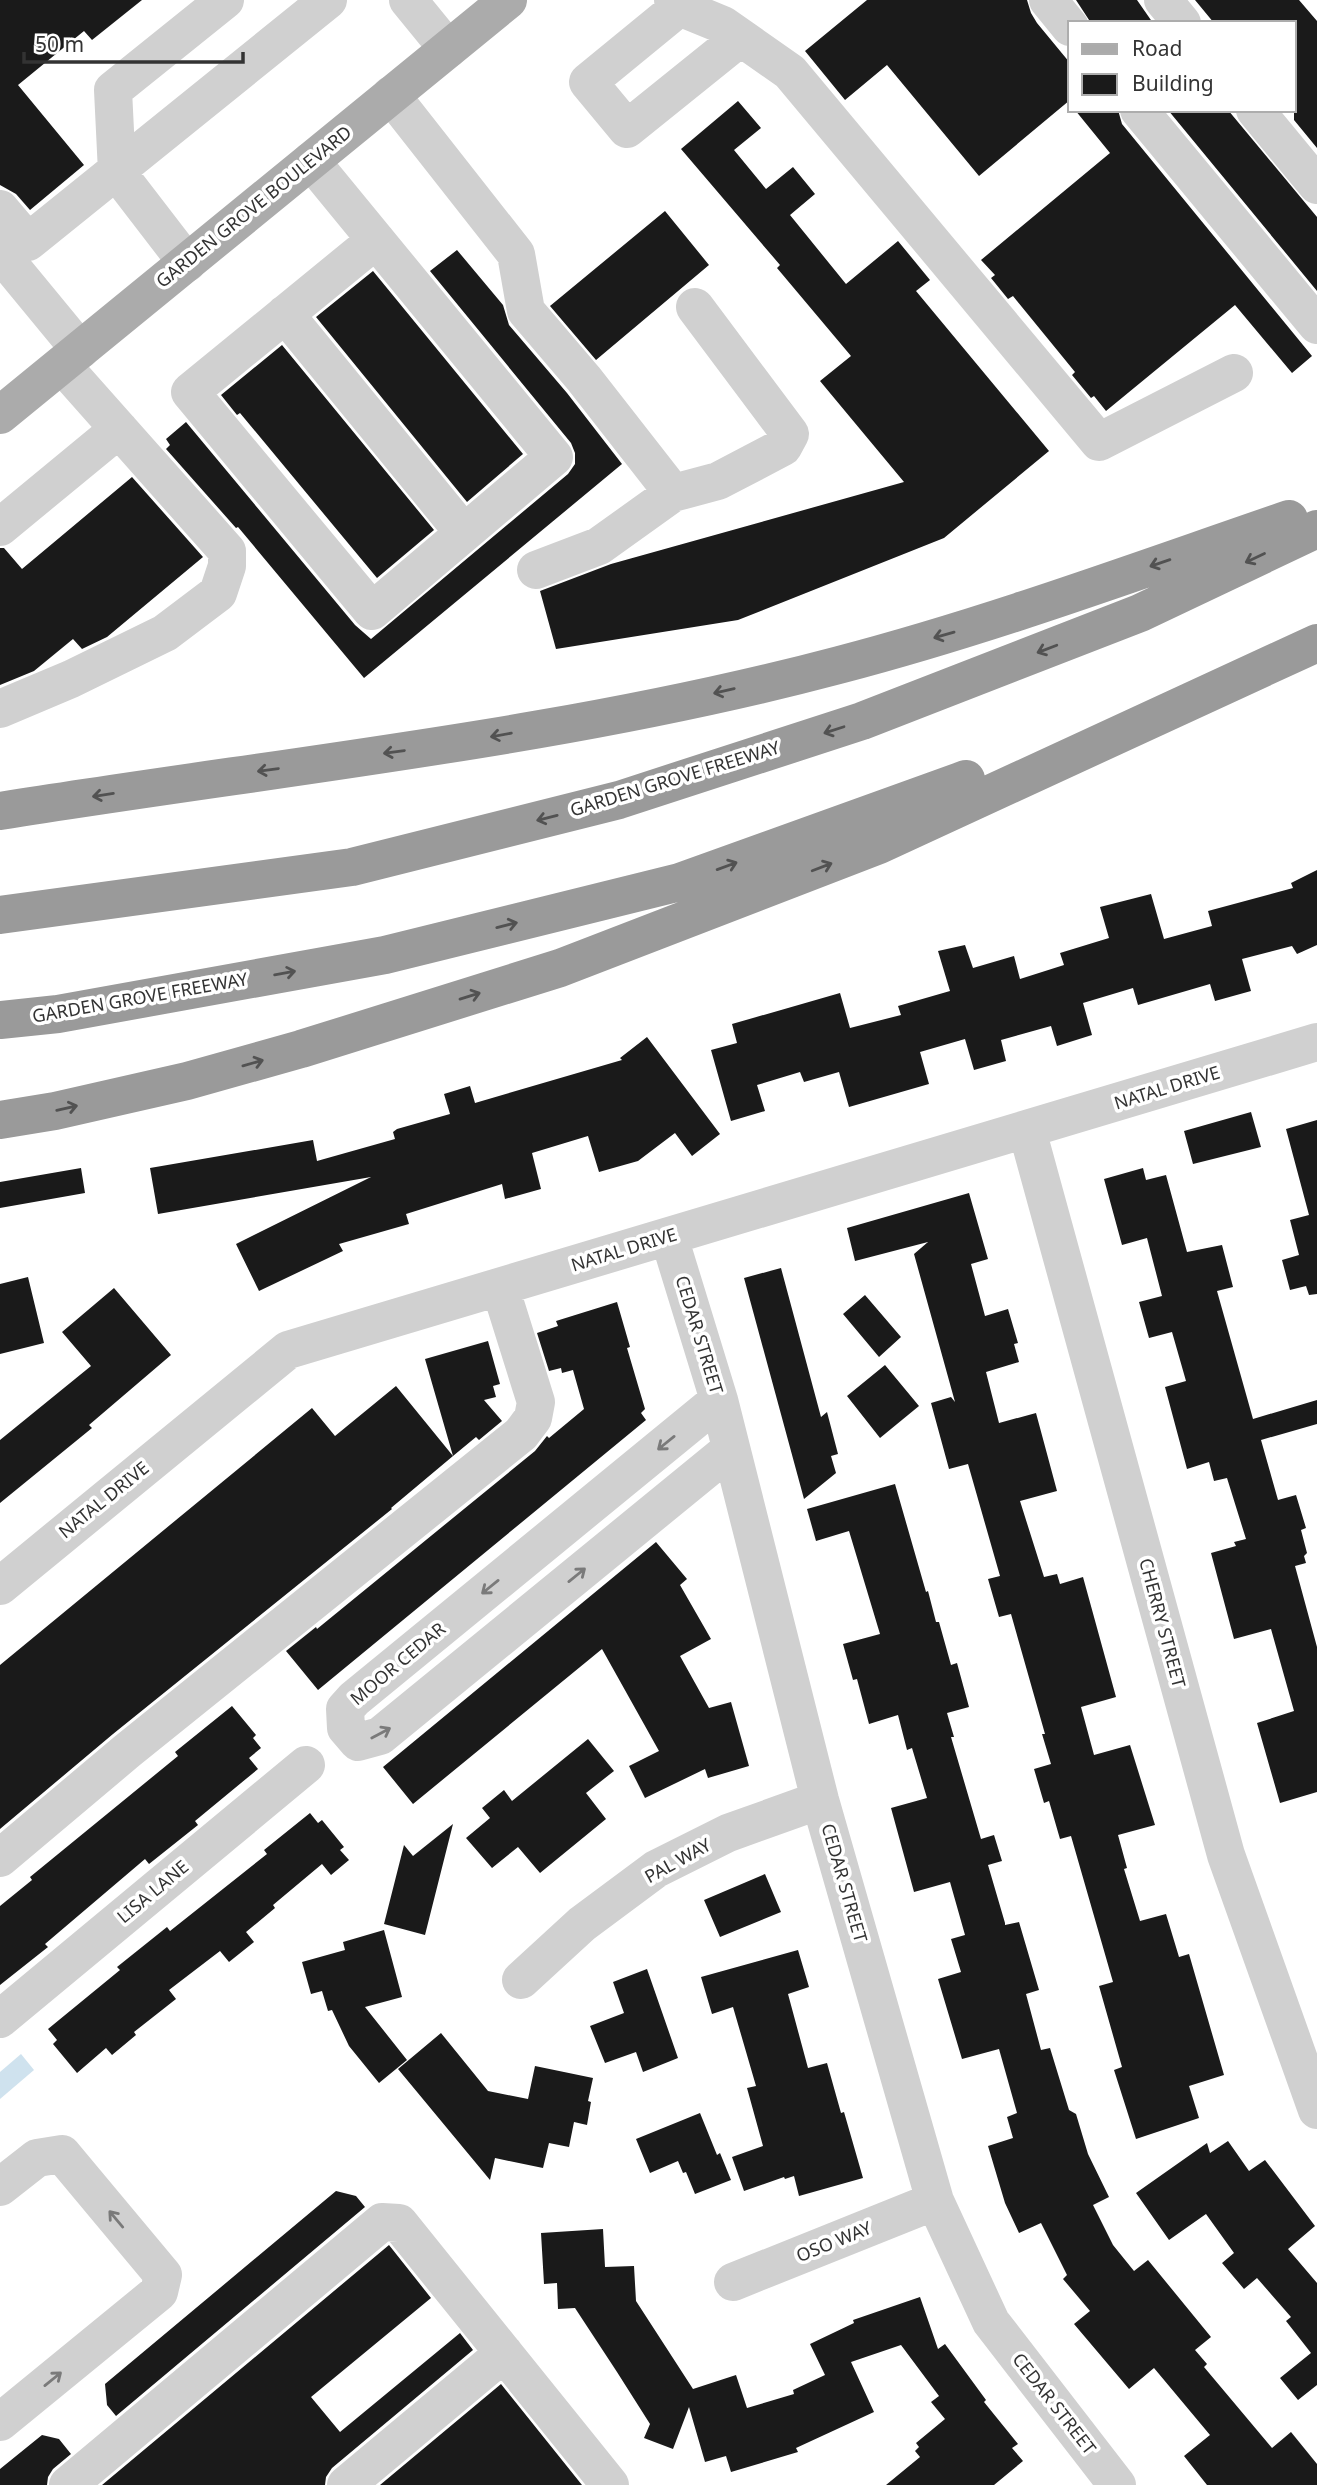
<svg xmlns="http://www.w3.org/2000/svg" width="1317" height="2485" viewBox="0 0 1317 2485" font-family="'Noto Sans',sans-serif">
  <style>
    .water { fill: #cfe2ee }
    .building { fill: #1a1a1a }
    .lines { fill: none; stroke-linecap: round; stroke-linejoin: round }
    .minor { stroke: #d0d0d0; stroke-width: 38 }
    .major { stroke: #ababab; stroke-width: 38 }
    .highway { stroke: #9a9a9a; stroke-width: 38 }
    .oneway { stroke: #525252 }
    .oneway2 { stroke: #7a7a7a }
    .labels { text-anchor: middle; stroke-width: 7; stroke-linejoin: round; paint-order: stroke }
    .street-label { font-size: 18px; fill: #333; stroke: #fff }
  </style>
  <rect width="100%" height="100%" fill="#fff"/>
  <path class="water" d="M21,2054L34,2070L0,2099V2072Z"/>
  <path class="building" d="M0,0H142L92,40L84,31L18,85L84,165L30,210L16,194L0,185Z
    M867,0H1027L1031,13L1037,23L1070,63V100L979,176L887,65L845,100L805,51Z
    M1076,0H1137L1153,23H1091Z
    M1195,0H1299L1317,21V148L1294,120V23H1214Z
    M738,101L761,128L734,150L766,189L793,167L815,194L790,215L846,284L898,241L930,280L916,291L1049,451L944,538L738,620L556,649L540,591L611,564L904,482L820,381L851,356L777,268L780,265L681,149Z
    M1075,110H1118L1122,124L1312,356L1292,373L1235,305L1106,411L1094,396L1091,398L1072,375L1075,372L1013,296L1008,299L991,278L995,275L981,260L1110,153Z
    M1168,110H1228L1317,217V291Z
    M665,211L709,265L596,360L550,306Z
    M457,250L503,305L509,325L567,393L622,464L364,678L238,527L236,528L166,449L170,445L166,439L186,422L355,625L371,639L568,474L575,464V453L571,443L430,271Z
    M373,271L523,454L467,502L316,317Z
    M282,345L434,530L377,578L240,413L237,415L221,395Z
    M132,477L203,557L107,637L82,649L73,639L34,671L0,685V548H4L22,569Z
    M1317,870V945L1297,954L1292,946L1242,959L1251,991L1215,1001L1210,984L1138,1005L1133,988L1083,1003L1092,1035L1057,1046L1051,1026L1001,1040L1006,1061L974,1070L965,1039L920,1052L929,1084L849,1107L839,1072L804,1082L800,1072L757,1085L765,1111L731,1121L711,1050L737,1043L732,1024L840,993L850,1028L901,1015L898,1006L950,991L938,951L965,945L973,968L1014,956L1020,979L1064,965L1060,953L1109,938L1100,907L1151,894L1164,939L1212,926L1208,911L1293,888L1291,883Z
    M647,1037L720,1134L692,1156L675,1133L638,1161L599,1172L588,1136L532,1153L541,1189L505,1199L502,1184L406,1214L409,1224L339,1244L343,1251L259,1291L236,1244L371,1177L158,1214L150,1168L313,1140L317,1161L395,1139L393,1132L397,1129L450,1114L444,1094L470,1086L475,1103L622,1060L620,1058Z
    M1251,1112L1261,1147L1193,1164L1184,1131Z
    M1317,1120V1294L1309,1295L1306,1286L1290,1290L1282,1260L1299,1255L1290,1220L1309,1215L1286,1129Z
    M81,1168L85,1193L0,1208V1182Z
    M1143,1168L1146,1180L1166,1175L1187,1252L1222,1245L1233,1287L1217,1291L1253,1419L1317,1400V1424L1261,1440L1278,1500L1296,1495L1306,1528L1301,1530L1307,1553L1304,1556L1306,1563L1295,1566L1317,1647V1792L1280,1803L1257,1723L1294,1711L1271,1629L1234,1639L1211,1553L1236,1546L1234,1542L1246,1539L1227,1478L1214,1481L1209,1462L1187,1469L1165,1387L1186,1381L1172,1332L1149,1338L1139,1302L1162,1296L1147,1238L1122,1245L1104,1179Z
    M969,1193L988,1259L971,1264L985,1316L1008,1309L1018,1343L1014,1344L1019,1362L986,1372L999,1423L1036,1413L1057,1491L1020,1501L1044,1577L1057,1574L1060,1584L1083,1577L1116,1697L1081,1707L1094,1755L1130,1745L1155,1825L1118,1835L1127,1868L1124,1869L1140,1921L1166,1914L1179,1957L1189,1954L1224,2075L1189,2086L1199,2118L1136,2139L1114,2070L1122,2067L1099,1986L1113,1982L1071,1836L1060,1839L1049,1801L1044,1803L1034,1769L1051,1764L1042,1734H1045L1011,1614L999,1617L988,1579L1000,1576L968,1464L949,1469L931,1403L951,1397L955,1402L914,1254L928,1242L855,1261L847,1228Z
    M781,1268L821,1417L827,1412L838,1454L831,1456L836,1473L804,1499L744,1278Z
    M28,1277L44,1343L0,1354V1284Z
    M114,1288L171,1355L89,1425L92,1428L0,1503V1440L91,1366L62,1332Z
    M865,1295L901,1337L879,1357L843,1314Z
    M617,1302L630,1347L627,1348L645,1409L641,1413L646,1420L318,1690L286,1651L316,1627L317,1629L535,1451L547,1436L549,1438L584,1409L573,1370L562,1373L561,1368L549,1371L537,1333L558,1326L556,1321Z
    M488,1341L500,1384L493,1386L496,1397L484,1400L502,1421L479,1440L476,1437L453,1456L425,1359Z
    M885,1365L919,1406L880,1438L847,1396Z
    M396,1386L453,1456L391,1508L392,1509L113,1734L0,1829V1665L312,1408L335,1436Z
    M895,1484L926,1592L928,1591L936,1622H939L951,1665L957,1663L969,1707L947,1713L954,1737H951L981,1839L994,1835L1002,1861L988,1865L1005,1923V1925L1019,1922L1039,1990L1026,1994L1041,2050L1050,2048L1069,2110L1076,2114L1088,2154L1109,2197L1093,2205L1113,2245L1134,2271L1148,2260L1211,2337L1195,2350L1207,2364L1204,2367L1272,2448L1291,2432L1317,2464V2485H1207L1184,2456L1210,2435L1154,2368L1129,2389L1074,2324L1090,2311L1063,2279L1067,2275L1041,2223L1019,2233L1005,2203L988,2146L1013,2138L1007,2117L1017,2113L999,2049L962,2059L938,1979L961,1972L951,1939L965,1935L950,1882L914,1892L891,1808L927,1798L912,1748L907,1750L898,1715L869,1724L857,1679L853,1680L843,1644L880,1634L849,1531L816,1541L807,1509Z
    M656,1542L687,1579L680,1585L711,1639L680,1656L709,1708L731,1702L749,1766L708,1778L705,1769L645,1798L629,1766L659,1751L602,1649L413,1804L383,1767Z
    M232,1706L256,1735L253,1738L261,1748L249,1758L258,1769L195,1821L198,1825L149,1864L145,1859L45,1944L48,1947L0,1985V1906L32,1880L30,1877L178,1756L175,1752Z
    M588,1739L614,1771L586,1793L606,1819L540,1873L518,1847L492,1868L466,1838L490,1818L482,1808L504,1790L512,1801Z
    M310,1813L318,1823L322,1820L344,1847L340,1850L349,1860L331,1875L322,1864L273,1905L275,1908L246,1932L254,1942L229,1962L220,1951L169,1990L176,1999L134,2032L136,2035L112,2055L106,2048L77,2073L53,2044L57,2040L48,2029L120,1970L117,1967L167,1927L170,1931L267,1854L264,1850Z
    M453,1824L425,1935L384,1924L404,1845L413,1856Z
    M765,1874L781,1912L720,1937L704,1900Z
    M384,1930L402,1997L365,2007L407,2060L379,2083L349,2046L332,2010L328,2011L322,1991L311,1994L302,1962L345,1950L343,1942Z
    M798,1950L809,1987L788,1994L808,2068L827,2063L841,2113L844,2112L863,2178L799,2196L794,2176L785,2179L784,2177L744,2191L732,2157L763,2146L747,2088L756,2086L733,2007L712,2014L701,1977Z
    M647,1969L678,2058L643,2072L636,2052L605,2063L590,2026L624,2013L613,1982Z
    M441,2033L488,2091L528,2099L535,2066L593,2078L588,2101L591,2102L587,2125L574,2122L569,2147L549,2143L543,2168L495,2158L490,2180L398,2069Z
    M700,2113L717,2155L720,2153L731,2180L695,2194L686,2172L683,2173L678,2161L650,2173L636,2139Z
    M1228,2141L1249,2171L1265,2160L1315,2226L1288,2249L1317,2283V2385L1298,2400L1280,2378L1311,2353L1286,2321L1291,2317L1257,2278L1244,2289L1222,2263L1234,2253L1206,2214L1169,2240L1136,2193L1207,2143L1210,2153Z
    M336,2191L356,2196L365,2207L116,2416L107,2405L105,2384Z
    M603,2229L605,2267L634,2266L636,2301L693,2389L736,2375L747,2408L794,2394L793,2390L825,2375L810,2344L854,2323L853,2320L920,2297L938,2349L945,2344L986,2400L984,2402L1018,2444L1012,2448L1023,2461L994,2485H886L920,2457L915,2451L919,2447L916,2443L945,2419L931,2402L939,2396L901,2345L851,2362L874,2412L796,2448L798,2452L731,2472L726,2456L705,2462L689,2407L673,2449L644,2438L650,2424L617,2372L575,2308L558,2309L557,2283L544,2284L541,2233Z
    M389,2245L431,2298L311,2397L340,2432L460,2333L473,2350L332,2468L326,2477L325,2485H102Z
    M501,2384L582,2485H380Z
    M42,2435L59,2439L71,2454L53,2469L48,2477L47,2485H0V2469Z"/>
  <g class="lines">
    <path class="minor" d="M408,0L448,49
      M673,0L679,7L723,25L790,72L1099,442L1234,373
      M688,0L588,82L627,129L740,38
      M1048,0L1070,27
      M1163,0L1182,23
      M391,95L516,254L526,311L584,379L673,493
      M1139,110L1317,325
      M1255,110L1317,185
      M311,161L554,457L372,611L190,392L376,240
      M0,209L28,242L328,0
      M0,253L80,350
      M187,263L117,172L113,90L225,0
      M285,314L464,533
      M0,527L119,429
      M536,570L599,546L673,493L718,481L783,447L790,434L695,307
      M0,709L71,679L165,633L218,593L227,566V551L62,365
      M1027,1130L1226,1855L1317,2110
      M669,1237L719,1400L820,1800L935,2201L991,2322L1117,2485
      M719,1400L354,1699L345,1709L346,1728L358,1742L380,1736L731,1449
      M0,1586L288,1350L1317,1042
      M0,1858L127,1751L521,1434L533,1418L536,1402L500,1287
      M521,1980L582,1924L656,1869L728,1833L820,1800
      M0,2019L306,1765
      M0,2187L37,2158L62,2154L163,2275L159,2292L0,2422
      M733,2282L935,2201
      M68,2485L382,2222L399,2223L610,2485
      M346,2485L504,2353"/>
    <path class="major" d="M0,415L508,0"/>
    <path class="highway" d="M0,811C280,766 564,738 839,665C992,625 1140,570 1289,519
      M0,915L352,867L619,800L862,721L1140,613L1317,529
      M0,1020L58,1014L385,955L680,882L966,779
      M0,1120L55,1111L187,1081L301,1049L560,968L879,845L1317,643"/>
  </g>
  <defs><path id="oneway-shaft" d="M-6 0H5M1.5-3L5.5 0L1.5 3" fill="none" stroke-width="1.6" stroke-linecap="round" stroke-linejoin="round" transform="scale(1.75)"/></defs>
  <g class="oneway">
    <use href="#oneway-shaft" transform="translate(1255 558) rotate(155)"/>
    <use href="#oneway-shaft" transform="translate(1160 563) rotate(161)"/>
    <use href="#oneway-shaft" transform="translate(944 635) rotate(164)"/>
    <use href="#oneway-shaft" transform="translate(1047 649) rotate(159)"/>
    <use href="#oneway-shaft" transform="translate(724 691) rotate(167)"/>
    <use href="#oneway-shaft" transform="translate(834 730) rotate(162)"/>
    <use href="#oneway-shaft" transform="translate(501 735) rotate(170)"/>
    <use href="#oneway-shaft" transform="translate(394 752) rotate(172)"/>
    <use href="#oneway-shaft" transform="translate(268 770) rotate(172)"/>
    <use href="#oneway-shaft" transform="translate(103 795) rotate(171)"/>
    <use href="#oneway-shaft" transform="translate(547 818) rotate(166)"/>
    <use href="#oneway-shaft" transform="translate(727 866) rotate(-20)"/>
    <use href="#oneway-shaft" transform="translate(822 867) rotate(-21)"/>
    <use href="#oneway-shaft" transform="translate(507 925) rotate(-14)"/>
    <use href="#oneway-shaft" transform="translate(285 973) rotate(-10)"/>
    <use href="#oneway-shaft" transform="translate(470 996) rotate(-17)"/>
    <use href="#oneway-shaft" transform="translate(253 1063) rotate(-16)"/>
    <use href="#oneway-shaft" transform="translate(67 1108) rotate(-13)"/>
  </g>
  <g class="oneway2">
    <use href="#oneway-shaft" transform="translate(666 1443) rotate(141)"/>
    <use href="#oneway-shaft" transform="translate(577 1575) rotate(-39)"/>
    <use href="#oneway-shaft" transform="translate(490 1587) rotate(141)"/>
    <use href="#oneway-shaft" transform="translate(381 1733) rotate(-28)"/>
    <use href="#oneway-shaft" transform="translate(116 2219) rotate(-130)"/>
    <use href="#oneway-shaft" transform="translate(53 2379) rotate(-39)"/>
  </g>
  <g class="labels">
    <g class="street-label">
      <text transform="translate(254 207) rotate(-39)" y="6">GARDEN GROVE BOULEVARD</text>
      <text transform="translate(675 779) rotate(-17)" y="6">GARDEN GROVE FREEWAY</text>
      <text transform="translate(140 998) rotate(-10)" y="6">GARDEN GROVE FREEWAY</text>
      <text transform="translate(1167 1088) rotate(-17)" y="6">NATAL DRIVE</text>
      <text transform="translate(624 1250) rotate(-17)" y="6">NATAL DRIVE</text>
      <text transform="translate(699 1335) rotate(73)" y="6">CEDAR STREET</text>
      <text transform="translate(104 1500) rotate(-39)" y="6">NATAL DRIVE</text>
      <text transform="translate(1162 1623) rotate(75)" y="6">CHERRY STREET</text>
      <text transform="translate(398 1664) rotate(-40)" y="6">MOOR CEDAR</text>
      <text transform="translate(678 1861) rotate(-29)" y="6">PAL WAY</text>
      <text transform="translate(844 1883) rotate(74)" y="6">CEDAR STREET</text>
      <text transform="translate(153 1892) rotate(-40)" y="6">LISA LANE</text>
      <text transform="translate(834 2242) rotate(-22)" y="6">OSO WAY</text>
      <text transform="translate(1054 2404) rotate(52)" y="6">CEDAR STREET</text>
    </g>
  </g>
  <rect x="1068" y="21" width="228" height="91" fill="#ffffff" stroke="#adadad" stroke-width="2"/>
  <rect x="1082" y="44" width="35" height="10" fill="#ababab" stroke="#adadad" stroke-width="2"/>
  <text x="1132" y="56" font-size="21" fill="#333333">Road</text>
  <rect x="1082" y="74" width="35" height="21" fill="#1a1a1a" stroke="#adadad" stroke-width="2"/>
  <text x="1132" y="91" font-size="21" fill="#333333">Building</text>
  <path d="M24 52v10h219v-10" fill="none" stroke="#333333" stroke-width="3.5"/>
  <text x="35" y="52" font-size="21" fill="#333333" stroke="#ffffff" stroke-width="5" paint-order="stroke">50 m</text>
</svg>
